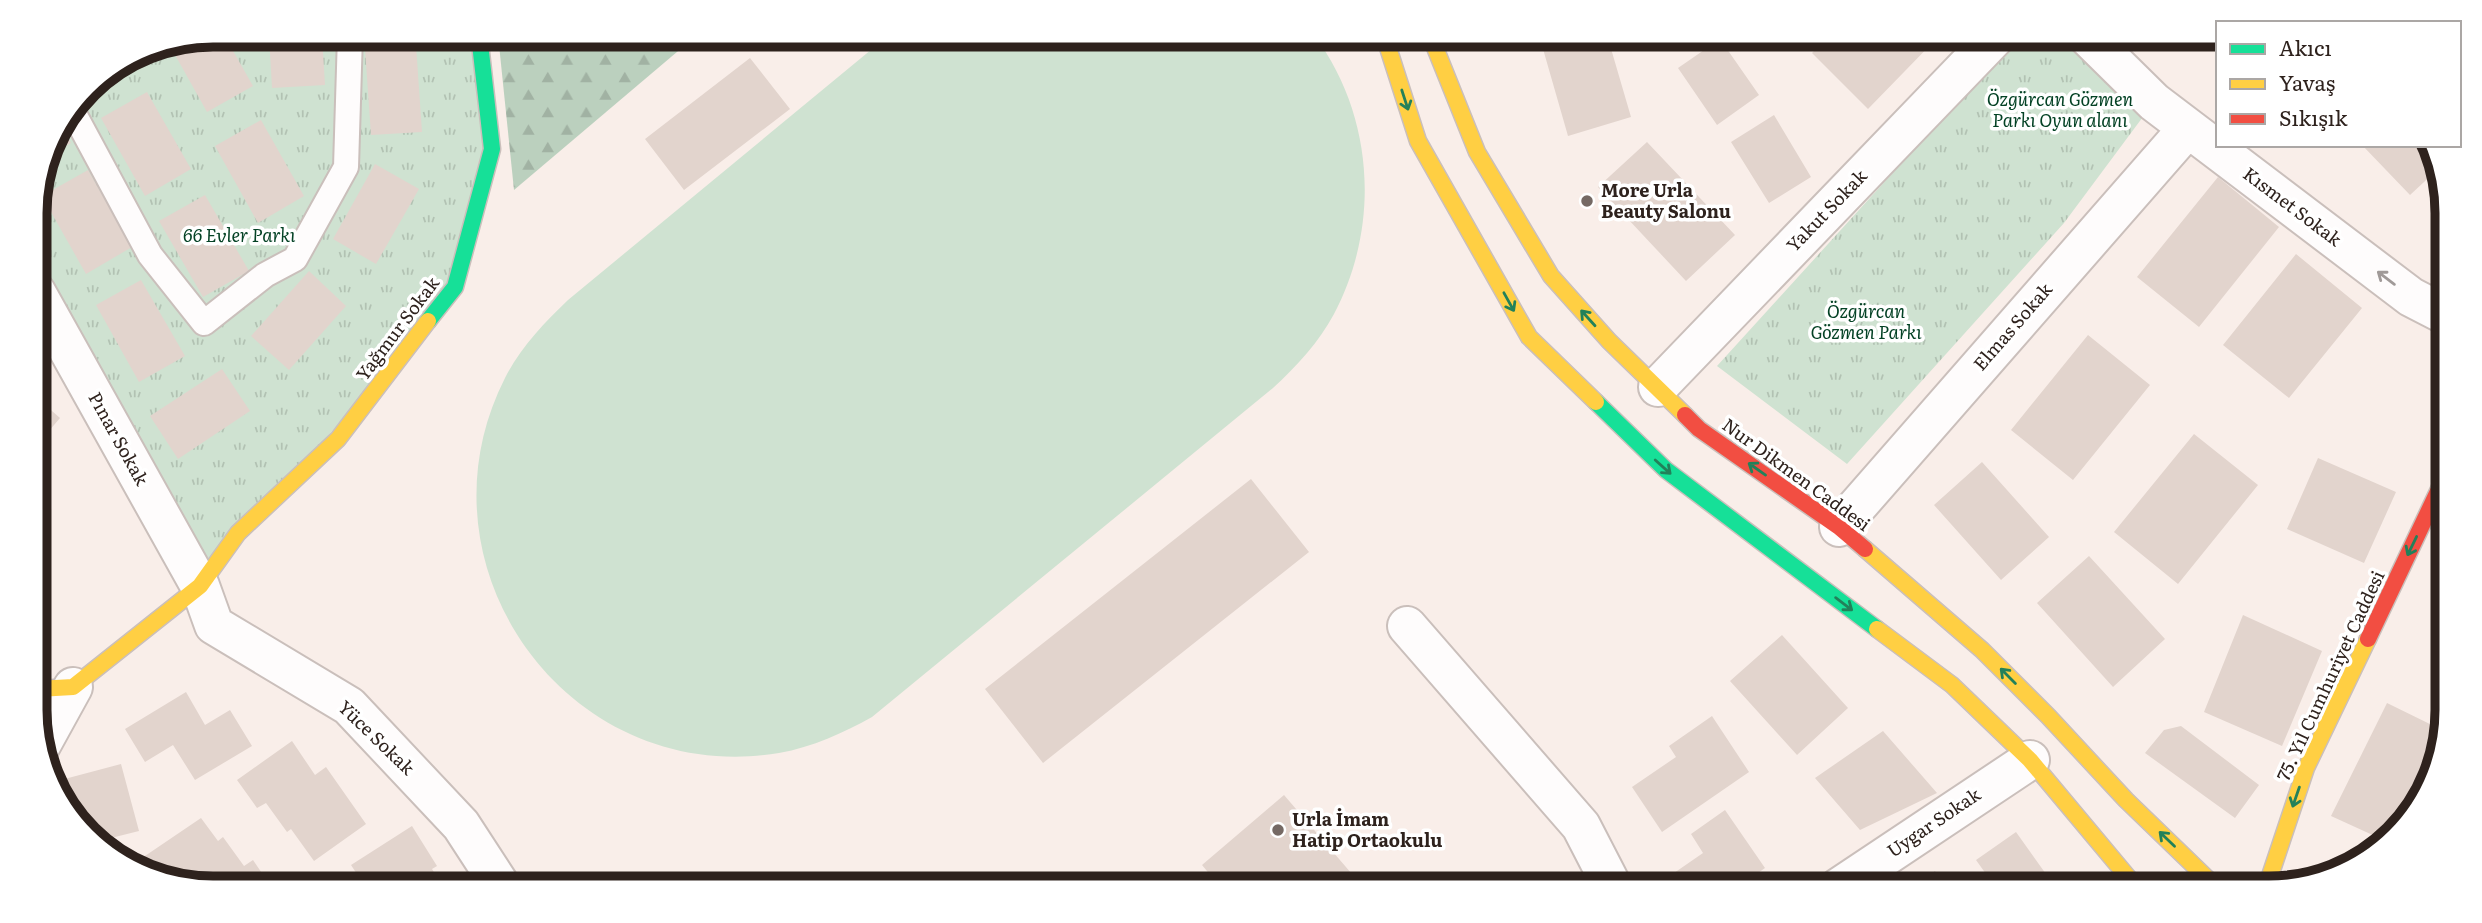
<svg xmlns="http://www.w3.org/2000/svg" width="2482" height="923" viewBox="0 0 2482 923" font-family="Literata,serif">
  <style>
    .forest { fill: url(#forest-firs) }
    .park { fill: url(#park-tufts) }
    .pitch { fill: #cfe2d1 }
    .building { fill: #e2d4cd }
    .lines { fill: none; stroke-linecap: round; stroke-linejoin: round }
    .lane-casing { stroke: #cabfbb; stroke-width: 28 }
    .street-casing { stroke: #cabfbb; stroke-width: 42 }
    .fast-casing { stroke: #cabfbb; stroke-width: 19 }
    .slow-casing { stroke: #cabfbb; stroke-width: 19 }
    .jam-casing { stroke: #cabfbb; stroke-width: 19 }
    .lane { stroke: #fefcfc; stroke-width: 24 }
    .street { stroke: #fefcfc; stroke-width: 38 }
    .fast { stroke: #16e098; stroke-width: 16 }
    .slow { stroke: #ffcf43; stroke-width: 16 }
    .jam { stroke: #f24e42; stroke-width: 16 }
    .oneway { stroke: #22815a }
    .oneway2 { stroke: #a09a98 }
    .poi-dot { fill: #756964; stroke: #fff; stroke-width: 2.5 }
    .labels { text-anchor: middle; stroke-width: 7; stroke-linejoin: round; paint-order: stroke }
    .park-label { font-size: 18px; font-style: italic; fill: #044225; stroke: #fff }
    .poi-label { font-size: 18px; font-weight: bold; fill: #2e221d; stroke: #fff; text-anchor: start }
    .street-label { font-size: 18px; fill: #2e221d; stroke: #fff }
    .rim { fill: none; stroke: #2e221d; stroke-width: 9 }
  </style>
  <defs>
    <pattern id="forest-firs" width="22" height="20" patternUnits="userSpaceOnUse" patternTransform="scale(1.75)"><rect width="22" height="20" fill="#bbd0be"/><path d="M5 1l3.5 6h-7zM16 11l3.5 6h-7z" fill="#a1b2a3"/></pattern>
    <pattern id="park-tufts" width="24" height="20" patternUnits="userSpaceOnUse" patternTransform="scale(1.75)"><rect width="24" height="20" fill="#cfe2d1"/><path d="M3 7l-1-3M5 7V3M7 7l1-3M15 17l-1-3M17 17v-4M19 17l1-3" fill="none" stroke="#b2c2b3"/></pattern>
  </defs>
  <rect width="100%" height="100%" fill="#f9eee9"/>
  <path class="forest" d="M498,35H697L514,190Z"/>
  <path class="park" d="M213,35H479L492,149L455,287L200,586L36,292L35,201L54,134L95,79L145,48Z
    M2007,35H2086L2154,102L2064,223L1847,464L1717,366L1959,100Z"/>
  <path class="pitch" d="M889,35H1314C1374,115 1381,225 1334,314C1319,342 1297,366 1273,388L872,717C843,733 813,747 779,753C569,788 409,567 505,378C520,348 544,323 568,300Z"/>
  <path class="building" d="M213,35H224L253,86L207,112L169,44Z
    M269,35H322L325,85L272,88Z
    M1539,35H1607L1631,117L1568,136Z
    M1830,35H1940L1868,109L1812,53Z
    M1720,39L1759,95L1717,125L1678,68Z
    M416,45L422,132L371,135L365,49Z
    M750,58L790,109L684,190L645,139Z
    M147,92L191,169L145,196L101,118Z
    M1774,115L1811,177L1769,203L1731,142Z
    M261,120L304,196L258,223L215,146Z
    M61,124L71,143L47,156L54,134Z
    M1647,142L1735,235L1686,281L1598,187Z
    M2362,145H2425L2437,170L2410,195Z
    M375,164L419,189L376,264L333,239Z
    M88,170L132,247L86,274L42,196Z
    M2218,177L2279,227L2199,327L2137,277Z
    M205,195L249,271L203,297L159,221Z
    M2296,254L2362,308L2289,398L2223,345Z
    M309,271L346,306L289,370L251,336Z
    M141,280L185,356L139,382L96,305Z
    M2088,335L2150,385L2073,480L2011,430Z
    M222,369L250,411L178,459L150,416Z
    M36,397L60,418L37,445Z
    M2194,434L2258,485L2178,584L2114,532Z
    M2318,458L2396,492L2364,563L2287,529Z
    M1982,462L2049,537L2001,580L1934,505Z
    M1251,479L1309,552L1043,763L985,689Z
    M2089,556L2165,639L2113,687L2037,603Z
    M2243,615L2322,651L2282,746L2204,712Z
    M1782,635L1848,708L1797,755L1730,681Z
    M186,692L205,725L230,710L252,746L195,780L173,745L145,762L125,729Z
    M2387,703L2438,728V767L2415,799L2377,837L2331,816Z
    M1712,716L1749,772L1662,832L1632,787L1676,757L1669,746Z
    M2181,726L2259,785L2235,818L2145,753L2164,730Z
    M1883,731L1937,793L1860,830L1815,778Z
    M292,741L315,775L326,767L366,824L314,861L291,829L287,832L266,803L257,808L237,780Z
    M121,764L139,831L99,841L79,828L57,781Z
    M1284,795L1364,888H1221L1202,865Z
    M1725,810L1765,868L1737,888H1665L1661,882L1703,853L1691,834Z
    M201,818L218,841L223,837L244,866L253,860L272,888H213L157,879L142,858Z
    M412,826L437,866L432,869L444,888H366L351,865Z
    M2016,832L2056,888H1996L1976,860Z
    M1935,871L1946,888H1910Z"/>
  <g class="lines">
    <g class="lane-casing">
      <path id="lane" d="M72,110L150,255L204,323L265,275L295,259L346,167L350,35"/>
    </g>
    <g class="street-casing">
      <path id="street" d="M2086,35L2154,102L2411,297L2444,314
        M36,292L200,586L214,625L349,706L461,825L502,888
        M1658,387L1997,35
        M1839,527L2188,128
        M1407,626L1581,826L1613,888
        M40,747L73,687
        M1838,888L2030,760"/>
    </g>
    <g class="fast-casing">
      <path id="fast" d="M428,321L455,287L492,149L479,35
        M1596,402L1666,470L1877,629"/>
    </g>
    <g class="slow-casing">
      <path id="slow" d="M1384,35L1418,141L1529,337L1596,402
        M1430,35L1477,152L1551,276L1609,341L1685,415
        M1865,549L1982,650L2048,716L2126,800L2217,888
        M1877,629L1952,685L2030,760L2137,888
        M38,689L73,687L200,586L238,533L338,439L428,321
        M2269,888L2270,876L2306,768L2368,639"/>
    </g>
    <g class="jam-casing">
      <path id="jam" d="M1685,415L1699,429L1839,527L1865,549
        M2368,639L2441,485"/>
    </g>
    <use href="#lane" class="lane"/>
    <use href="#street" class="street"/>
    <use href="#fast" class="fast"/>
    <use href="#slow" class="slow"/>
    <use href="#jam" class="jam"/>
  </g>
  <defs><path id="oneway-shaft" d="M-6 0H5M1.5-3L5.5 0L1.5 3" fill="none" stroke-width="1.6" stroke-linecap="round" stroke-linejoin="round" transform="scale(1.75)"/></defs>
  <g class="oneway">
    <use href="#oneway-shaft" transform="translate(1405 100) rotate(72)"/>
    <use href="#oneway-shaft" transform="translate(1509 302) rotate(61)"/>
    <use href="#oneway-shaft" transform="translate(1588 318) rotate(-132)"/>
    <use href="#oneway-shaft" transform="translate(1663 467) rotate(42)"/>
    <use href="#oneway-shaft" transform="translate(1757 469) rotate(-145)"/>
    <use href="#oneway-shaft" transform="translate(2412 546) rotate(116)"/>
    <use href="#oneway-shaft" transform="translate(1844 604) rotate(37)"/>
    <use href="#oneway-shaft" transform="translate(2008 676) rotate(-135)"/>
    <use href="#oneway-shaft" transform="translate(2296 797) rotate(109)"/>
    <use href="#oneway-shaft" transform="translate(2167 839) rotate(-136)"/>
  </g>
  <use class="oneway2" href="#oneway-shaft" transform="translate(2386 278) rotate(-143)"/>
  <g class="poi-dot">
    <circle cx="1587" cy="201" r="7"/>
    <circle cx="1278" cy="830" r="7"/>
  </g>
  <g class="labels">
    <g class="park-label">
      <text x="2060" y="106">Özgürcan Gözmen<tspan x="2060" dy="21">Parkı Oyun alanı</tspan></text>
      <text x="239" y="242">66 Evler Parkı</text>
      <text x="1866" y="318">Özgürcan<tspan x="1866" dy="21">Gözmen Parkı</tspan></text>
    </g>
    <g class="poi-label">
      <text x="1601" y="197">More Urla<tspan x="1601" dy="21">Beauty Salonu</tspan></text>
      <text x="1292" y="826">Urla İmam<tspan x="1292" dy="21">Hatip Ortaokulu</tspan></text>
    </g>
    <g class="street-label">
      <text transform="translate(2292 207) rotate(37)" y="6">Kısmet Sokak</text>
      <text transform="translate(1827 211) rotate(-46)" y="6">Yakut Sokak</text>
      <text transform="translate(2013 327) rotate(-49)" y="6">Elmas Sokak</text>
      <text transform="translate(398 329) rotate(-53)" y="6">Yağmur Sokak</text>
      <text transform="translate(118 439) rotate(61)" y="6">Pınar Sokak</text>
      <text transform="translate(1796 475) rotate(36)" y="6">Nur Dikmen Caddesi</text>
      <text transform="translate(2331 676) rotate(-65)" y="6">75. Yıl Cumhuriyet Caddesi</text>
      <text transform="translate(376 738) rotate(44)" y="6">Yüce Sokak</text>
      <text transform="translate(1934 823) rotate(-34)" y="6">Uygar Sokak</text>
    </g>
  </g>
  <path d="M0 0H2482V923H0ZM213 47H2269A166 166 0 0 1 2435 213V710A166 166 0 0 1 2269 876H213A166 166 0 0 1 47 710V213A166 166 0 0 1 213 47Z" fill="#fff" fill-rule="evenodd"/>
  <path class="rim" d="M213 47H2269A166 166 0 0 1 2435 213V710A166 166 0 0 1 2269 876H213A166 166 0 0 1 47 710V213A166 166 0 0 1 213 47Z"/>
  <rect x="2216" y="21" width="245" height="126" fill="#ffffff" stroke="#aba7a5" stroke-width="2"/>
  <rect x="2230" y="44" width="35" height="10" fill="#16e098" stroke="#aba7a5" stroke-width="2"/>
  <text x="2279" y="56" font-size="21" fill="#2e221d">Akıcı</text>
  <rect x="2230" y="79" width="35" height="10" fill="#ffcf43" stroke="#aba7a5" stroke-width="2"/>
  <text x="2279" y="91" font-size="21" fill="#2e221d">Yavaş</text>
  <rect x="2230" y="114" width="35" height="10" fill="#f24e42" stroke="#aba7a5" stroke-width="2"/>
  <text x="2279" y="126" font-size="21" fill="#2e221d">Sıkışık</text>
</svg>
